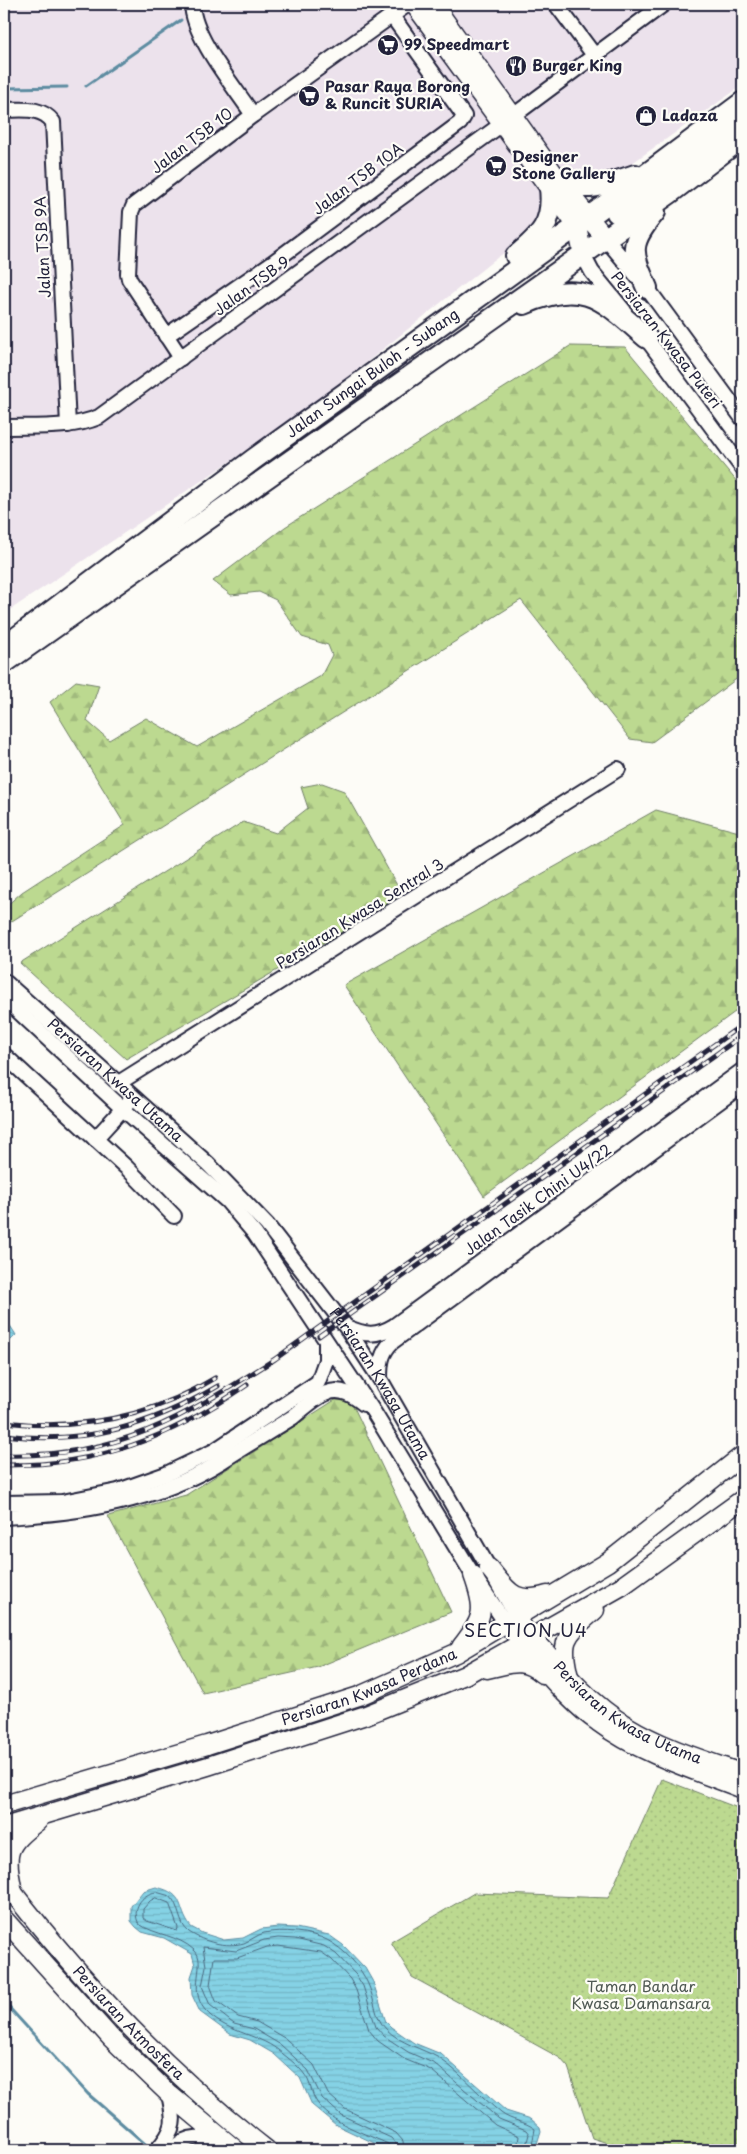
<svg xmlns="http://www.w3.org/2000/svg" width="747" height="2154" viewBox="0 0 747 2154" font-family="'Playpen Sans',sans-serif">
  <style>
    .built { fill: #ece2ec }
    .forest { fill: url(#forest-firs); stroke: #6f7e66 }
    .park { fill: url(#park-dots); stroke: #6f7e66 }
    .water { fill: url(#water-rules); stroke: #5d8ca1 }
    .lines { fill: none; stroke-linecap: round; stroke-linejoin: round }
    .shore { stroke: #4a687f; stroke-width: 1 }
    .stream { stroke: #5d8ca1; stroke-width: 3 }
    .minor-casing { stroke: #22223b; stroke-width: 18 }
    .major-casing { stroke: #22223b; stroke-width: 21 }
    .highway-casing { stroke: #22223b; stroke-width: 24 }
    .minor { stroke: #fdfcf7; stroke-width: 14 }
    .major { stroke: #fdfcf7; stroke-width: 18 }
    .highway { stroke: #fdfcf7; stroke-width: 20 }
    .rail-casing { stroke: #22223b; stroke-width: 5 }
    .rail { stroke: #fdfcf7; stroke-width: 3; stroke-dasharray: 9; stroke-linecap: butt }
    .labels { text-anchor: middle; stroke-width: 4.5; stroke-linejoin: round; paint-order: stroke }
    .poi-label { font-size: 15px; font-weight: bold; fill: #22223b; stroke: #fdfcf7; text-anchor: start }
    .street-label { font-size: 15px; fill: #22223b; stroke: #fdfcf7 }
    .park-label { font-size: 15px; fill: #505954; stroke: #fdfcf7 }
    .quarter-label { font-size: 18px; letter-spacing: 1px; fill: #22223b; stroke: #fdfcf7 }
  </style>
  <defs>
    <pattern id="forest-firs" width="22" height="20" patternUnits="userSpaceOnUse" patternTransform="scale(1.25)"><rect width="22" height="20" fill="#bcd990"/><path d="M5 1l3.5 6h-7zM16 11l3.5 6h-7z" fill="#a1ba7d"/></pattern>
    <pattern id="park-dots" width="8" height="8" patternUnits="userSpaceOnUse" patternTransform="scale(1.25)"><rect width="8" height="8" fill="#bcd990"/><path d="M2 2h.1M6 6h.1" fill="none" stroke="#a1ba7d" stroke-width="1.8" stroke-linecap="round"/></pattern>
    <pattern id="water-rules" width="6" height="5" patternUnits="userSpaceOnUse" patternTransform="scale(1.25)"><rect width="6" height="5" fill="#85d2e5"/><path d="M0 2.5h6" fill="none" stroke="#73b4c5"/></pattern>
  </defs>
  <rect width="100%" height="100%" fill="#fdfcf7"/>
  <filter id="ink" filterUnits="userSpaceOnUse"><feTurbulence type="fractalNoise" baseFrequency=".02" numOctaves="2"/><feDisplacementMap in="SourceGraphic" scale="10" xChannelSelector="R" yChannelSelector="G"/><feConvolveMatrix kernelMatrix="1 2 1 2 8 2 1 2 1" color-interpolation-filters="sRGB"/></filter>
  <g filter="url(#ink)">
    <path class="built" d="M4,4H743V85L494,260L311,407L4,614Z"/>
    <path class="forest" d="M570,346L625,347L743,489V674L652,742L630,739L521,600L4,926V908L22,892L125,825L50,702L76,681L99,685L87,721L109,740L146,718L197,747L321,676L332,655L328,645L302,637L276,600L259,592L231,595L213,581L285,527Z
      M322,783L344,791L403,896L126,1059L20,963L243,822L276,833L308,808L301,787Z
      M656,810L743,833V1006L484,1196L344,985Z
      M335,1400L351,1401L451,1612L318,1667L203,1693L108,1516L186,1495Z"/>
    <path class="park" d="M662,1779L743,1810V2150H629L592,2138L568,2067L560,2058L412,1977L391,1942L474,1893L608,1898Z"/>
    <path class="water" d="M4,1316L16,1335L9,1342H4Z
      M156,1887C187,1894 176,1908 191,1927L202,1933L224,1940L243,1938L261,1929L278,1927L296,1928L329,1935L343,1945L365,1968L373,1982L386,2022L391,2027L414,2043L441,2054L506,2111L531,2119L540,2127L541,2131L535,2150H389L336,2125L312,2105L300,2078L274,2054L250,2040L230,2034L200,2012L192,1995L191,1977L195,1965L192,1954L164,1938L142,1932L136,1927L131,1921V1906L143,1891Z"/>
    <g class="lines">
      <path class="shore" d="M156,1898L169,1903L178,1928L177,1931L147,1921L143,1918V1909L150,1901Z
        M390,2150L388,2144C365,2133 331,2124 316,2101C312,2095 311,2086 308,2080C302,2068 288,2058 278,2050C256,2033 224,2032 205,2010C187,1988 208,1962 194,1950C178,1935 155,1935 139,1924C131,1910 141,1894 156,1892L170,1896C180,1906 178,1924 189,1932C204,1942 226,1948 244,1943C251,1940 257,1935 264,1933C282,1929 311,1932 327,1940C344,1949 361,1967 368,1984C375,1999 374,2017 386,2029C401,2044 421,2048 439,2058C461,2073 480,2096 501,2113C511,2121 525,2121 535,2129L531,2150
        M397,2150L396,2144L391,2138L341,2115L322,2098L308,2070L281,2045L254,2029L234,2024L210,2005L202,1986L206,1966L203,1947L236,1951L264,1940L278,1938L295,1939L324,1946L336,1954L356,1975L363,1986L376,2027L384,2036L408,2052L435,2064L499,2119L526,2130L529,2134L525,2150
        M404,2150L403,2141L396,2133L345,2109L328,2094L314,2065L286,2039L257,2022L238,2017L216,2001L210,1985L214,1958H237L267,1947L278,1946L321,1952L331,1959L350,1979L356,1990L369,2030L378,2041L404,2059L431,2070L495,2125L519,2136L517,2150"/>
      <path class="stream" d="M198,8L204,4
        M86,86L181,20
        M4,88L67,87
        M4,2002L88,2094L152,2150"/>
      <g class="minor-casing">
        <g id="minor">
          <path d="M192,4C193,38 234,86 253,115"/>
          <path d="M556,4L594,55"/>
          <path d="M4,110C22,110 41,106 53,122L68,425"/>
          <path d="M513,116L664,4"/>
          <path d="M606,239L647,288L743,419"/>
          <path d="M583,255L592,272L624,311"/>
          <path d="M641,331L743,469"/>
          <path d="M166,336L272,263L460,123L464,116L392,16"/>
          <path d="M181,358L129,279L128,274L131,212L134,205L253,115L408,4"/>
          <path d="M4,427C35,426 70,429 99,417L502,124"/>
          <path id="s1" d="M4,981L208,1164L267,1225L346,1327L380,1379L517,1617L532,1637"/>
          <path d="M4,998L123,1109L227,1201L255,1234L373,1411L473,1575L520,1644"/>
          <path d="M4,1055L127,1168L174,1216"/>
          <path d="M117,1084L618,769"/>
          <path d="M95,1139L128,1103"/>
          <path d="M346,1327C365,1335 376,1337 394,1326L743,1070"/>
          <path d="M380,1379C380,1363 381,1353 392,1342L743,1084"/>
          <path d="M4,1503L62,1502L118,1491L166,1474L214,1451L318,1382L326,1360V1343"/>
          <path d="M4,1517C79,1513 156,1502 222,1461C245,1446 269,1432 293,1417C303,1409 315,1397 327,1393C341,1387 354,1396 364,1404"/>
          <path d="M157,2150C176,2128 175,2122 169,2094"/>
          <path d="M172,2150C187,2134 205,2135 223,2145"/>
        </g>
      </g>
      <g class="major-casing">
        <g id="major">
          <path d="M414,4L577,226L583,255"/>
          <path d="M433,4L560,182L606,239"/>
          <path d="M489,1568C508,1591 514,1605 547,1595"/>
          <path id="s2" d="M532,1637C560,1668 590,1704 627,1726C663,1748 704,1760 743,1774"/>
          <path d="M520,1644C545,1670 568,1701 598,1722C641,1754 694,1770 743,1789"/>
          <path d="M461,1647C484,1617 486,1611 473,1575"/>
          <path d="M487,1669C510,1664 523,1657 542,1674"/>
          <path d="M569,1677C559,1637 567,1635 595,1610"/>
          <path id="s3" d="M4,1805L207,1745L359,1696L456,1653L608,1562L743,1455"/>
          <path d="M4,1827L208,1766L366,1715L465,1675L622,1586L743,1499"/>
          <path id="s4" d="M4,1881C80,1980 168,2073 267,2150"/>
          <path d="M13,1892C5,1852 5,1846 38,1821"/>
          <path d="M4,1919L111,2038L169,2094L236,2150"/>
        </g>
      </g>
      <g class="highway-casing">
        <g id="highway">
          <path d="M560,182C586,193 609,184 635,175"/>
          <path d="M617,213L743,122"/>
          <path d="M516,256C541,235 554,223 550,188"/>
          <path d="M647,288C631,251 628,245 655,212"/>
          <path d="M524,304C585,277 603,300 647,338"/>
          <path id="s5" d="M4,647L254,459L577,226L743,102"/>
          <path d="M4,663L670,193L743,137"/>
        </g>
      </g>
      <use href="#minor" class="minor"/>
      <use href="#major" class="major"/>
      <use href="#highway" class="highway"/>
      <g class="rail-casing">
        <path id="rail" d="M319,1336L743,1035
          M4,1422C79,1431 150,1418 215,1378
          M4,1435C84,1445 149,1427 218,1386
          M4,1455C119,1458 182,1418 275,1359L743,1024
          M4,1465C98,1466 170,1438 247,1385"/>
      </g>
      <use href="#rail" class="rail"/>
    </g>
  </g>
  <defs>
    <g id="supermarket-disc" transform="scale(1.125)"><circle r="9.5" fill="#22223b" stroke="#fdfcf7"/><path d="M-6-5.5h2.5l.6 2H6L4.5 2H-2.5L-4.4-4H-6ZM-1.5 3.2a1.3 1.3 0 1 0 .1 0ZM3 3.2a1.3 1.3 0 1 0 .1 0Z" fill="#fff"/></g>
    <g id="restaurant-disc" transform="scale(1.125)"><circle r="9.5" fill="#22223b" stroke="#fdfcf7"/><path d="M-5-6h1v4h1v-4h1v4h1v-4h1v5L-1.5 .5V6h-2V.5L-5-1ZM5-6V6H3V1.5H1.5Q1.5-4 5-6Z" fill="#fff"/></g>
    <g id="shop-disc" transform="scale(1.125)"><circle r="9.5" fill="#22223b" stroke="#fdfcf7"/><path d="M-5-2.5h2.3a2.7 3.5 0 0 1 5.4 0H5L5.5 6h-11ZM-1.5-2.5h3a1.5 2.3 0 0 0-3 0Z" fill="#fff"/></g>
  </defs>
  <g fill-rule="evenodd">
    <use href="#supermarket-disc" x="388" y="45"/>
    <use href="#restaurant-disc" x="516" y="66"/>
    <use href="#supermarket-disc" x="309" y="96"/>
    <use href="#shop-disc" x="646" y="116"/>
    <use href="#supermarket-disc" x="496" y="166"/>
  </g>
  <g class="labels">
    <g class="poi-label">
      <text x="404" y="50">99 Speedmart</text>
      <text x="532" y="71">Burger King</text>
      <text x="325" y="92">Pasar Raya Borong<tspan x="325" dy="17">&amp; Runcit SURIA</tspan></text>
      <text x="662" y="121">Ladaza</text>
      <text x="512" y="162">Designer<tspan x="512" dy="17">Stone Gallery</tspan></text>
    </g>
    <g class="street-label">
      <text transform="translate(192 141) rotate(-37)" y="5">Jalan TSB 10</text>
      <text transform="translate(358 179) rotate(-37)" y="5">Jalan TSB 10A</text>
      <text transform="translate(43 247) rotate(-93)" y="5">Jalan TSB 9A</text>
      <text transform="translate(252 286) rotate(-36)" y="5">Jalan TSB 9</text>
      <text transform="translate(666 340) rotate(52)" y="5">Persiaran Kwasa Puteri</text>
      <text dy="5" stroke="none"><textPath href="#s5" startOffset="459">Jalan Sungai Buloh - Subang</textPath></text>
      <text transform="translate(360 914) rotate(-32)" y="5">Persiaran Kwasa Sentral 3</text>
      <text dy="5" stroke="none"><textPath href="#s1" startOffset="149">Persiaran Kwasa Utama</textPath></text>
      <text transform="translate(538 1200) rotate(-36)" y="5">Jalan Tasik Chini U4/22</text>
      <text dy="5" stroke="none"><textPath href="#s1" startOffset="554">Persiaran Kwasa Utama</textPath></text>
      <text dy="5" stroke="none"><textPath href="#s3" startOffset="384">Persiaran Kwasa Perdana</textPath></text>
      <text dy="5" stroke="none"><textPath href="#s2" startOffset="124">Persiaran Kwasa Utama</textPath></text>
      <text dy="5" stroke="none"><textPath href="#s4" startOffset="189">Persiaran Atmosfera</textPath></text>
    </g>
    <g class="park-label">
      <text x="641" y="1992">Taman Bandar<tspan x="641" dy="17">Kwasa Damansara</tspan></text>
    </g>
    <g class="quarter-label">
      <text x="526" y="1637">SECTION U4</text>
    </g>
  </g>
  <rect width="747" height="2154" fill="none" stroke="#fdfcf7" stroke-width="20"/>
  <rect x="10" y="10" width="727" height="2134" fill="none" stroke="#22223b" stroke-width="2" filter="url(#ink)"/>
</svg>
